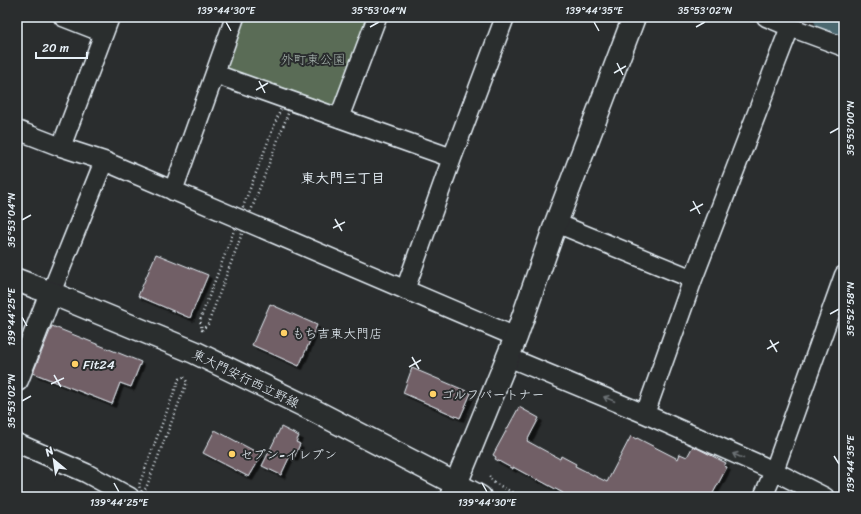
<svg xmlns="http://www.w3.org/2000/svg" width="861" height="514" viewBox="0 0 861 514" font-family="Sriracha,'Klee One',sans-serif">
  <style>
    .green { fill: #5a6c56; stroke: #a1aea7 }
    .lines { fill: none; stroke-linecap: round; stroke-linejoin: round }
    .river { stroke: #4b676f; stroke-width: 31 }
    .building { fill: #715f66; stroke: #e8f1f8; filter: url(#shadow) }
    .street-casing { stroke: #e8f1f8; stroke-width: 21 }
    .secondary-casing { stroke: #e8f1f8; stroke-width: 25 }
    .path { stroke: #e8f1f8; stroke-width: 2.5; stroke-dasharray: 1 3; stroke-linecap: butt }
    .street { stroke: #2a2d2e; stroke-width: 18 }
    .secondary { stroke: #2a2d2e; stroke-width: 22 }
    .oneway { stroke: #6c7275 }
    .ticks { fill: none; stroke: #e8f1f8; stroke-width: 1.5 }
    .poi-dot { fill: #ffd166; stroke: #2a2d2e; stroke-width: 1.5 }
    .labels { text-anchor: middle; stroke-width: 4; stroke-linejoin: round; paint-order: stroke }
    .park-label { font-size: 13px; fill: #a8b5af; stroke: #2a2d2e }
    .poi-label { font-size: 13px; fill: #e8f1f8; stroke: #2a2d2e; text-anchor: start }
    .street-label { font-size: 13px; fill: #e8f1f8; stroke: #2a2d2e }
    .neighbourhood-label { font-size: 14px; font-weight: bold; fill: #e8f1f8; stroke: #2a2d2e }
    .neatline { fill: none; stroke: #e8f1f8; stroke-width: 1.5 }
    .ticks-label { font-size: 10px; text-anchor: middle; fill: #e8f1f8 }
  </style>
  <defs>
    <filter id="shadow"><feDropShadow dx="3.5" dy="3.5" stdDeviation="0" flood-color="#0009"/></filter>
  </defs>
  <rect width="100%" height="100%" fill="#2a2d2e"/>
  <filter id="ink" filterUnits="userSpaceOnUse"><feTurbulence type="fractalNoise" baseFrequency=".025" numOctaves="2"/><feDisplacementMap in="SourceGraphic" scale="8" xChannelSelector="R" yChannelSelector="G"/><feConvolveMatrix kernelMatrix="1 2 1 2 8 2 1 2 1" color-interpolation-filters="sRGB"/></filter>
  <g filter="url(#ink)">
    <path class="green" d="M240,17H373L338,109L226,71L222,64Z"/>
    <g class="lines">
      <path class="river" d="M829,17L844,23"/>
    </g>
    <path class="building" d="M156,254L208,275L190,318L138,296Z
      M270,304L317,325L299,366L252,345Z
      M52,326L141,362L131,387L120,383L112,404L33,373Z
      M412,368L471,393L460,418L403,393Z
      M519,407L539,418L527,441L560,459L561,456L576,464L575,466L607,482L631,436L636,439L637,438L678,459L680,454L687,457L693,446L726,463L724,466L727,467L711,497H561L563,493L537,479V480L513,467V469L495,459L496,457L493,455Z
      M281,427L299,436L296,442L300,444L294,458L290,456L281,475L262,466Z
      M215,430L262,455L249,477L203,453Z"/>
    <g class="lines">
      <g class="street-casing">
        <path id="street" d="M63,17L104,33
          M766,17L790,27L844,47
          M215,74L452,158
          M339,118L377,17
          M17,130L61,147L104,161L516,337
          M61,147L110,17
          M173,191L235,17
          M556,223L693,279
          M405,290L452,158L505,17
          M51,293L104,161
          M508,357L645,414L774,471L825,497
          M645,414L693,279L790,27
          M17,443L86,473L130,497
          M763,497L774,471L844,275"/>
      </g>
      <g class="secondary-casing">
        <path id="secondary" d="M17,280L51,293L194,352L311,409L456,484L451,497
          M17,380L51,293
          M480,497L456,484L516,337L556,223L634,17"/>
      </g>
      <path class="path" d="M286,107L289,111L249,216H245L241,212L281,108Z
        M240,227L243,231L208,324L202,330L200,320L235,228Z
        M184,377L187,382L146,488L141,493L139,485L179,379Z
        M489,476L493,482L521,497"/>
      <use href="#street" class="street"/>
      <use href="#secondary" class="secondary"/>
    </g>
    <defs><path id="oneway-shaft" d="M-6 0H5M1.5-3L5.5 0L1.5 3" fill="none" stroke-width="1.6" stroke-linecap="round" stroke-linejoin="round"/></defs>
    <g class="oneway">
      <use href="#oneway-shaft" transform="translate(609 399) rotate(-157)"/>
      <use href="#oneway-shaft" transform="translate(738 456) rotate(-156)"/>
    </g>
  </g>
  <path class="ticks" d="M226,22L231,31M594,22L599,31M370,27L379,22M696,27L705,22M617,63L623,75M614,73L626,66M259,81L265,93M256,90L268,83M830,133L839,128M693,201L700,214M690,211L703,204M335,219L342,231M22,220L31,215M333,228L345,222M830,314L839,309M22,317L27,326M770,340L777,352M767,349L779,342M412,357L419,369M409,367L421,360M54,375L61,387M51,384L64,378M22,401L31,396M834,456L839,464M114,483L119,492M482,483L487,492"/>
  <g class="poi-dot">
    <circle cx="284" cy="333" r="4"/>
    <circle cx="75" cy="364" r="4"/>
    <circle cx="433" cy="394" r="4"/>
    <circle cx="232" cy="454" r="4"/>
  </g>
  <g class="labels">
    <g class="park-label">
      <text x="313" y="64">外町東公園</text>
    </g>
    <g class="poi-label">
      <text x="292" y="338">もち吉東大門店</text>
      <text x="83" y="369">Fit24</text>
      <text x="441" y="399">ゴルフパートナー</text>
      <text x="240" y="459">セブン-イレブン</text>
    </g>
    <g class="street-label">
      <text transform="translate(246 378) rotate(26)" y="5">東大門安行西立野線</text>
    </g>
    <g class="neighbourhood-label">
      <text x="343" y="183">東大門三丁目</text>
    </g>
  </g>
  <rect width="861" height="514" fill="none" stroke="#2a2d2e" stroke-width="44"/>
  <g transform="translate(54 460) rotate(331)" stroke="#2a2d2e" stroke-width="3" paint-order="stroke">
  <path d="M0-3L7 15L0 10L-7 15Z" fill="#e8f1f8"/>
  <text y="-6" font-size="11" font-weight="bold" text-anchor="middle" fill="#e8f1f8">N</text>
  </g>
  <path d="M36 52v6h51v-6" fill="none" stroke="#e8f1f8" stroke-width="2"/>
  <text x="42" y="52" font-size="12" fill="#e8f1f8" stroke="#2a2d2e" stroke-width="3" paint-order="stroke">20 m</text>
  <rect x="22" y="22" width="817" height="470" class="neatline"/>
  <g class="ticks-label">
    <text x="226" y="14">139°44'30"E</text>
    <text x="379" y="14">35°53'04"N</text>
    <text x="594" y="14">139°44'35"E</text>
    <text x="705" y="14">35°53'02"N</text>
    <text transform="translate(850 128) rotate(-90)" y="4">35°53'00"N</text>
    <text transform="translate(11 220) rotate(-90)" y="4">35°53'04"N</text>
    <text transform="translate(850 309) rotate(-90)" y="4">35°52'58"N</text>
    <text transform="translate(11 317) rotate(-90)" y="4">139°44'25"E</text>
    <text transform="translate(11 401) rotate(-90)" y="4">35°53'02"N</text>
    <text transform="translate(850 464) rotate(-90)" y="4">139°44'35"E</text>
    <text x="119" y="506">139°44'25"E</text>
    <text x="487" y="506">139°44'30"E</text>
  </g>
</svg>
